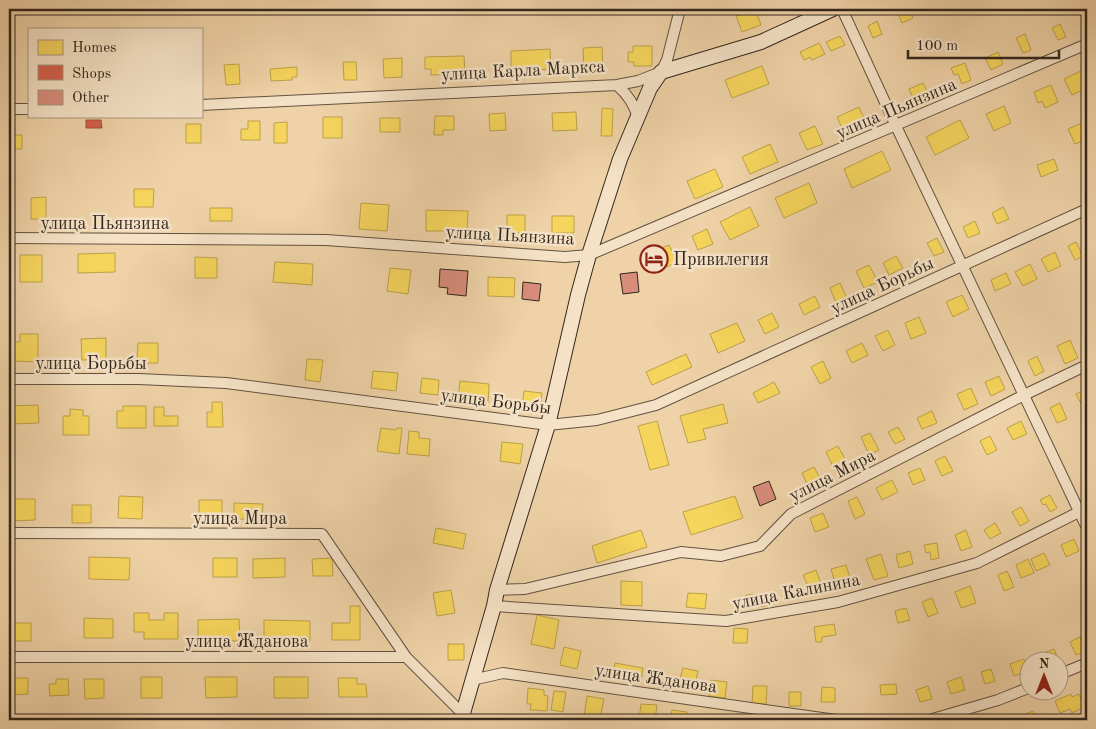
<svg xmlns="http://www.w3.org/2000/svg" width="1096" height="729" viewBox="0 0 1096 729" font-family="'Old Standard TT',serif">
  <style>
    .homes { fill: #f6d55c; stroke: #bca149 }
    .shops { fill: #d6604d; stroke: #a54f3f }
    .building { fill: #d88c7b; stroke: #33271e }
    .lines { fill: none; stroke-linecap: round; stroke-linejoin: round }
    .street-casing { stroke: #625240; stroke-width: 12 }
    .secondary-casing { stroke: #33271e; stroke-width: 16 }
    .street { stroke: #f5e2c6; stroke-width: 10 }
    .secondary { stroke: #f5e2c6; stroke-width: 14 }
    .labels { text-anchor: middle; stroke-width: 5; stroke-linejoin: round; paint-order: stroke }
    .street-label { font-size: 18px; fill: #33271e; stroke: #f5e2c6 }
    .poi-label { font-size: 18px; fill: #33271e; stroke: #f5e2c6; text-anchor: start }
  </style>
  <rect width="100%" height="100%" fill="#efd2a7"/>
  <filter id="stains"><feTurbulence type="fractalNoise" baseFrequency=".004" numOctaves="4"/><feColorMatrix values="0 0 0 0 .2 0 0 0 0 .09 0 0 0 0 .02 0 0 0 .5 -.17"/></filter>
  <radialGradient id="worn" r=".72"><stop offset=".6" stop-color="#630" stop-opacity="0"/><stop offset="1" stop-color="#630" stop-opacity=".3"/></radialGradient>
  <path class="homes" d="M755,9L761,25L742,32L736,16Z
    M901,9H909L913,18L902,23L897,11Z
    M1087,9V25L1081,11Z
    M877,21L882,34L873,38L868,26Z
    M1060,24L1066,37L1058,40L1052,28Z
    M1025,34L1031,50L1023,53L1016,38Z
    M840,36L845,45L831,51L826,42Z
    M819,43L825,54L812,60L810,57L804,60L800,52Z
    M633,46H652V66H634V62H628V52H633Z
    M602,47L603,68H584L583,48Z
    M550,49L551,69L511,71V51Z
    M998,52L1003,64L991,70L985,58Z
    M464,56L465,74L431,75V69H425V57Z
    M402,58V77L384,78L383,59Z
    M343,62H356L357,80H344Z
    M965,63L971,80L962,84L958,74L954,75L951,68Z
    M239,64L240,84L226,85L224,65Z
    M762,66L769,84L732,98L725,80Z
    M297,67V77H292V80L271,81L270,69Z
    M1081,71L1087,88L1072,95L1064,79Z
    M923,83L930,97L915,103L909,89Z
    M1051,85L1058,102L1045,108L1042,101L1038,103L1034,92Z
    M1004,106L1011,123L994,131L986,114Z
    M859,107L867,125L845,135L837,117Z
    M602,108L613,109L612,136H601Z
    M576,112L577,130L553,131L552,113Z
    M505,113L506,130L490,131L489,114Z
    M435,116H454V130H443V135H434Z
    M323,117H342V138H323Z
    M380,118H400V132H380Z
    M960,120L969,138L935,155L926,137Z
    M248,121H260V140H241V129H248Z
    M1086,121L1087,139L1075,144L1068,129Z
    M287,122V143H274V123Z
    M186,124H201V143H186Z
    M815,126L823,144L807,150L799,133Z
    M9,128H15L14,135H22V149H9Z
    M770,144L778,162L750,174L742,157Z
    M882,151L891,170L852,188L844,169Z
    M1054,159L1058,170L1041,177L1037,165Z
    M715,169L723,187L695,199L687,181Z
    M809,183L817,203L784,218L775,198Z
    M134,189H154L153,207H134Z
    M46,197V219H31V198Z
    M361,203L389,205L387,231L359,229Z
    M750,207L759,226L730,240L720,222Z
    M1003,207L1009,219L997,224L992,213Z
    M210,208H232V221H210Z
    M426,210L468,211L467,231H426Z
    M507,215H525V233H507Z
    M552,216H574V233H552Z
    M975,221L980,233L968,238L963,227Z
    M707,229L713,244L698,250L692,236Z
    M937,238L944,252L934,256L927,243Z
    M1076,242L1083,256L1075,260L1068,246Z
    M669,245L677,262L656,272L648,254Z
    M1055,252L1061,266L1048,272L1041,259Z
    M115,253V272L78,273V254Z
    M20,255H42V282H20Z
    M896,256L903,268L889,275L883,263Z
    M195,257L217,258V278H195Z
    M275,262L313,264L312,285L273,282Z
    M1030,264L1037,279L1023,286L1015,272Z
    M869,265L878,282L864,288L856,271Z
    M390,268L411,270L408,294L387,291Z
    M1006,273L1011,284L995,291L991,280Z
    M488,277L515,278L514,297L488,296Z
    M840,283L847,298L836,303L830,288Z
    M962,295L969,309L953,317L946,302Z
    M815,296L820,307L804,315L799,304Z
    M772,313L779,327L765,334L758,320Z
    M919,317L926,333L911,339L905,323Z
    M737,323L745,341L718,353L710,334Z
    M888,330L895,345L883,351L875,336Z
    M20,334H38V362L14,361V342H20Z
    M106,338V359L82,360L81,339Z
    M1070,340L1078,358L1065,364L1057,346Z
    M138,343H158V363H137Z
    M862,343L868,355L852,363L846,351Z
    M686,354L692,367L652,385L646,372Z
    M1037,356L1044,371L1035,376L1028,361Z
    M307,359L323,360L320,382L305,380Z
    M823,361L831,378L820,384L811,367Z
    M373,371L398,373L396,391L371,388Z
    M999,376L1005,389L991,396L985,382Z
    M422,378L439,380L438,395L420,393Z
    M460,381L489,384L488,403L458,399Z
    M774,382L780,393L758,403L753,393Z
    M971,388L978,404L964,410L957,394Z
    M1087,389V409L1085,411L1076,394Z
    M524,391L542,393L540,411L522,409Z
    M212,402H222L223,427H207V412H212Z
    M1060,403L1067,419L1057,423L1050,408Z
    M723,404L728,423L703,429L706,439L688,443L680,416Z
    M38,405L39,423L9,424V406Z
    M123,406H146V428H117V411H123Z
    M154,407H164V416H178V426H154Z
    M70,409L83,410V416H89V435H63V416H70Z
    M932,411L937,423L922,429L917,418Z
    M657,421L669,465L650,470L638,426Z
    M1021,421L1027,434L1013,440L1007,428Z
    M898,427L905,439L895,444L888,432Z
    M381,428L396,430L397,428H402L399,454L377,451Z
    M409,431L419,432V438L430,439L429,456L407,454Z
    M870,433L879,450L869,455L861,437Z
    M990,436L997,450L987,455L980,441Z
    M502,442L523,444L520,464L500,461Z
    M838,446L849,466L836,473L826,452Z
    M945,456L953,471L942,476L935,461Z
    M814,467L821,480L808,486L802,473Z
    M920,468L925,480L913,485L908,473Z
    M892,480L898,492L882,500L876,488Z
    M1050,495L1057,508L1050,512L1046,504L1043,505L1040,500Z
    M119,496L143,497L142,519L118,518Z
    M735,496L743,518L691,535L683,512Z
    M857,497L865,514L855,519L848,501Z
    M12,499H35V520L12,521Z
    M199,500H222V519H199Z
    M234,503L263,504L262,519H234Z
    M72,505H91V523H72Z
    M1021,507L1029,521L1020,526L1012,512Z
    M823,513L829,527L815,532L810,518Z
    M995,523L1001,533L990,539L984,530Z
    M436,528L466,534L463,549L433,543Z
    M641,530L647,547L597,563L592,546Z
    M966,530L972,547L961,551L955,535Z
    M1074,539L1079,551L1066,557L1061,545Z
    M937,543L939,558L931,560L930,552L926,553L924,545Z
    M910,551L913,564L899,568L896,555Z
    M1044,553L1050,565L1036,571L1031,559Z
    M881,554L888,576L874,580L866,559Z
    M89,557L130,558L129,580L89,579Z
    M213,558H237V577H213Z
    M285,558V577L253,578V559Z
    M332,558L333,576H313L312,559Z
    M1028,559L1034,573L1021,578L1016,565Z
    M846,565L851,581L836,586L831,569Z
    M816,570L823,589L815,592L812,585L808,586L803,575Z
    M1007,571L1014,587L1004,591L998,575Z
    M621,581L642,582V606L621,605Z
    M970,586L976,603L961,608L955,592Z
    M451,590L455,613L437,616L433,593Z
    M688,593L707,594L705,609L686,607Z
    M764,594L765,606L747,607L746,595Z
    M932,598L938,613L928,617L922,602Z
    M350,606H360V640H332V623H350Z
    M906,608L910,620L898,623L895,611Z
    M134,613H149V620H164V613H178V639H144V632H134Z
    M537,615L559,620L554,649L531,644Z
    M84,618L113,619V638H84Z
    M239,619L240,641L198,640V620Z
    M264,620L310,621V641H264Z
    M9,623H31V641H9Z
    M834,624L836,635L822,637V642H816L814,627Z
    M734,628L748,629L747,643H733Z
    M1080,637L1086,651L1076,655L1070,642Z
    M448,644H464V660H448Z
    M564,647L581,651L577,669L560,665Z
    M1054,649L1059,662H1042L1039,655Z
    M1024,659L1028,671L1014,676L1010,664Z
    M615,663L643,668L641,680L613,676Z
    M683,668L698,671L694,690L683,687L685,680L680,679Z
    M991,669L995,681L985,684L981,672Z
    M141,677H162V698H141Z
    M205,677H237V697L206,698Z
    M274,677H308V698H274Z
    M961,677L965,690L951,694L947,682Z
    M12,678H28V694L12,695Z
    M338,678H357V684H366L367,697H339Z
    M56,679H68L69,695L50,696L49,684H56Z
    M84,679H104V698L85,699Z
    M711,680L727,682L725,698L709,696Z
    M896,684L897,694L881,695L880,685Z
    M753,686H767L766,704H752Z
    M928,686L932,699L920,702L916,690Z
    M822,687L835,688V702H821Z
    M528,688L544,690V695L548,696L547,711L530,710L531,704H527Z
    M554,691L566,692L563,712L551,710Z
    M789,692H801V706H789Z
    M1071,694L1072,697L1079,694L1084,707L1072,713L1070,709L1060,713L1055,701Z
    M587,696L604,699L600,719L584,716Z
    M641,704L657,705L655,720H639Z
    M672,710L687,712L686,720H670Z
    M1033,711L1037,720H1020L1018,717Z"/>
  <path class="shops" d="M86,120H101L102,128H86Z"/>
  <path class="building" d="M440,269L468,271L466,296L447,294L448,288L439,287Z
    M637,272L639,292L623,294L620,274Z
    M523,282L541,284L539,301L522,299Z
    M769,481L776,499L760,506L753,487Z"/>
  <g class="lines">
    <g class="street-casing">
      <path id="street" d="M842,9L896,126L1087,528
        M617,85C628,95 633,103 638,117
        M201,105L617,85L638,81L661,72L667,60L680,9
        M9,109H29
        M9,238L326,240L565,257L589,255L1087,44
        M9,382L14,379H139L226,383L548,425L597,420L656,405L1087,209
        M9,533L322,534L406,657
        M497,590L525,589L681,552L721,556L760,546L791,514L1024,395L1087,365
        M494,606L726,621L838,602L977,563L1087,508
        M9,657H406L463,714
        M1058,675L1087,663
        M472,680L503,673L836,720
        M929,720L998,700L1028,688"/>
    </g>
    <g class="secondary-casing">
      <path id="secondary" d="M461,720L494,606L497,590L548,425L578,295L589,255L620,159L650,88L661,72L761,42L833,9"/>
    </g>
    <use href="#street" class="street"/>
    <use href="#secondary" class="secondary"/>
  </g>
  <defs>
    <g id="hotel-ring" transform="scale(1.4375)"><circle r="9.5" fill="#f5e2c6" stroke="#8f2418" stroke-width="1.5"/><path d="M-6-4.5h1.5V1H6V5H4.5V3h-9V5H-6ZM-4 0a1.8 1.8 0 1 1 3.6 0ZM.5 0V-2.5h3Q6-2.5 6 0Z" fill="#8f2418"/></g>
  </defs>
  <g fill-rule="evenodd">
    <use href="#hotel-ring" x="654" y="259"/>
  </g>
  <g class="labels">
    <g class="street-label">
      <text transform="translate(523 70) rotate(-3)" y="6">улица Карла Маркса</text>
      <text transform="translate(896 108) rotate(-23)" y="6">улица Пьянзина</text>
      <text x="105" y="229">улица Пьянзина</text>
      <text transform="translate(510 235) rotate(3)" y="6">улица Пьянзина</text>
      <text transform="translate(882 285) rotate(-25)" y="6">улица Борьбы</text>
      <text x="91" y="369">улица Борьбы</text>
      <text transform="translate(496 401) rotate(7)" y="6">улица Борьбы</text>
      <text transform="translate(832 475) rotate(-27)" y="6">улица Мира</text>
      <text x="240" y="524">улица Мира</text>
      <text transform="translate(796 591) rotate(-11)" y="6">улица Калинина</text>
      <text x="247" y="647">улица Жданова</text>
      <text transform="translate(656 678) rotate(8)" y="6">улица Жданова</text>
    </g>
    <g class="poi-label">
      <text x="673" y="265">Привилегия</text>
    </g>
  </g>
  <rect width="1096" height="729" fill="none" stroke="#efd2a7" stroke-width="30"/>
  <rect x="10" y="10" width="1076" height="709" fill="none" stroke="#33271e" stroke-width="2.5"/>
  <rect x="15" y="15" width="1066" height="699" fill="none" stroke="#33271e"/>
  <rect x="28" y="28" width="175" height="90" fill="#f5e2c6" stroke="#a79783"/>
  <rect x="38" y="40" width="25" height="15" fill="#f6d55c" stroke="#a79783"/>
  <text x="72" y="52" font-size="15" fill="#33271e">Homes</text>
  <rect x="38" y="65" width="25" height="15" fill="#d6604d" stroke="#a79783"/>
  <text x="72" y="78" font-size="15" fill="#33271e">Shops</text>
  <rect x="38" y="90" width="25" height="15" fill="#d88c7b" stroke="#a79783"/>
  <text x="72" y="102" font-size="15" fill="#33271e">Other</text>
  <g transform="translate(1044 676)"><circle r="24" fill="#f5e2c6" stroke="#a79783"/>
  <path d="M0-4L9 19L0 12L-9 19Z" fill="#8f2418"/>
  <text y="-8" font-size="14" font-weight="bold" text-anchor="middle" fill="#33271e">N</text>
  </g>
  <path d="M908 50v8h151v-8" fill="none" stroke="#33271e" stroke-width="2.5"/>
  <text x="916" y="50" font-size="15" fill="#33271e" stroke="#f5e2c6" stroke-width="4" paint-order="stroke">100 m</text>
  <rect width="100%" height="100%" filter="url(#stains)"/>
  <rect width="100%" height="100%" fill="url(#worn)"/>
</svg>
